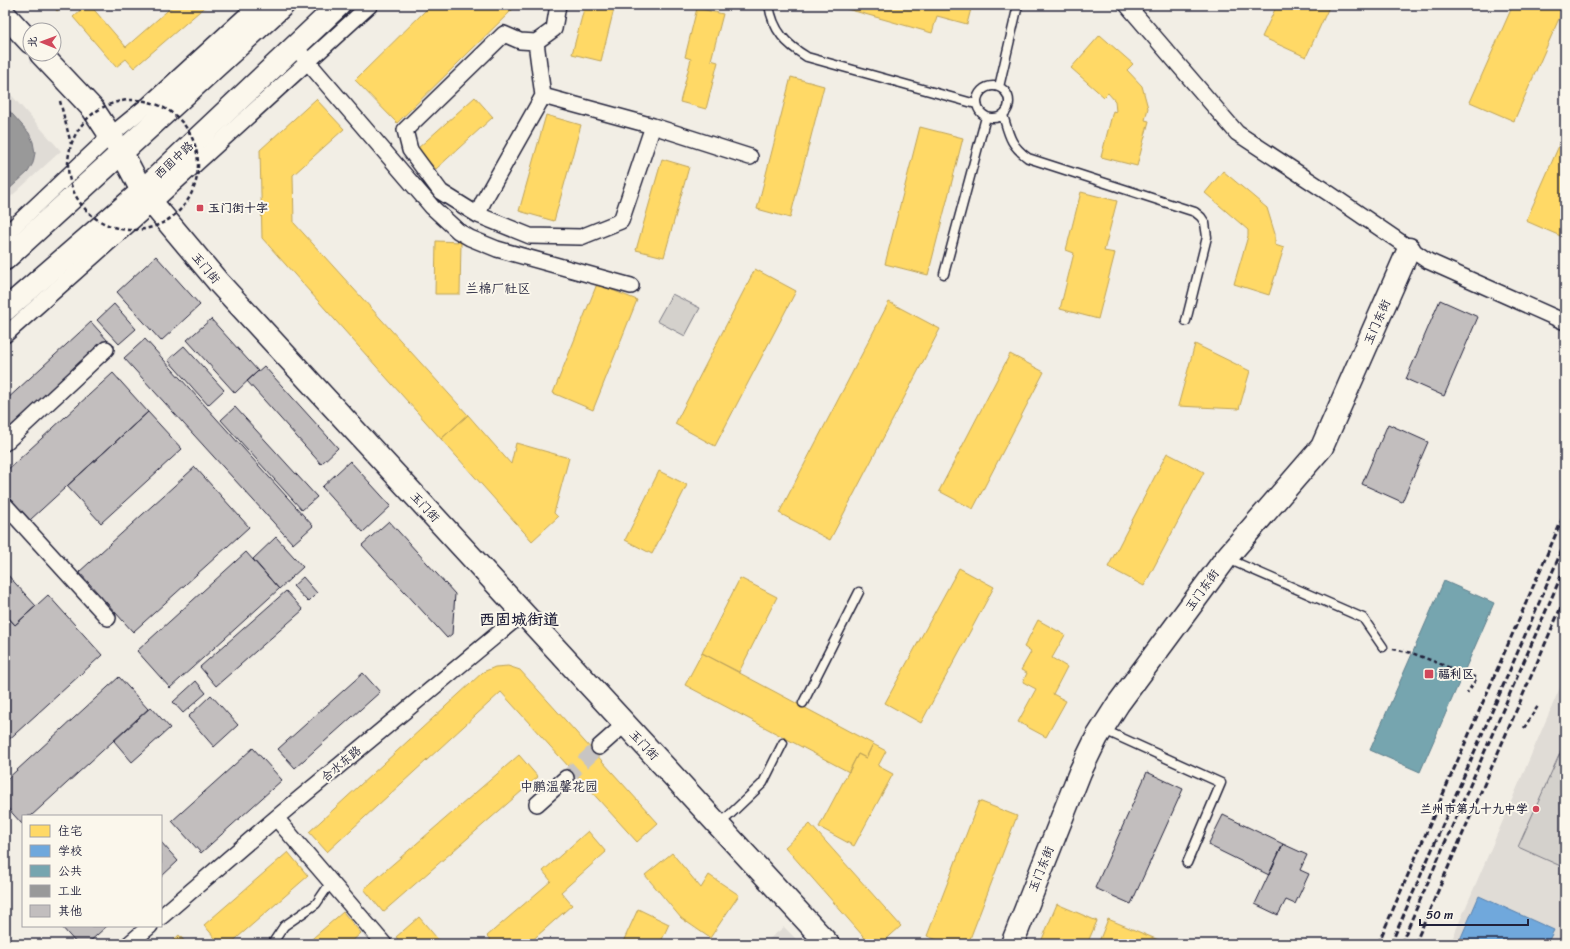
<svg xmlns="http://www.w3.org/2000/svg" width="1570" height="949" viewBox="0 0 1570 949" font-family="Sriracha,'LXGW WenKai TC',sans-serif">
  <style>
    .built { fill: #e0dcd6 }
    .green { fill: #d4d1cc; stroke: #7b7a84 }
    .homes { fill: #ffd966; stroke: #bda259 }
    .schools { fill: #6fa8dc; stroke: #5880ac }
    .public { fill: #76a5af; stroke: #5d7e8c }
    .industry { fill: #999; stroke: #75757d }
    .building { fill: #c2bebe; stroke: #22223b }
    .lines { fill: none; stroke-linecap: round; stroke-linejoin: round }
    .street-tunnel { stroke: #c8c5c3; stroke-width: 15; stroke-dasharray: 15 8; stroke-linecap: butt }
    .lane-casing { stroke: #22223b; stroke-width: 11 }
    .street-casing { stroke: #22223b; stroke-width: 18 }
    .secondary-casing { stroke: #22223b; stroke-width: 25 }
    .primary-casing { stroke: #22223b; stroke-width: 25 }
    .path { stroke: #22223b; stroke-width: 2.5; stroke-dasharray: 4 3; stroke-linecap: butt }
    .lane { stroke: #fbf7ec; stroke-width: 8 }
    .street { stroke: #fbf7ec; stroke-width: 15 }
    .secondary { stroke: #fbf7ec; stroke-width: 22 }
    .primary { stroke: #fbf7ec; stroke-width: 22 }
    .rail { stroke: #22223b; stroke-width: 3; stroke-dasharray: 6 3; stroke-linecap: butt }
    .path-bridge { stroke: #22223b; stroke-width: 2.5; stroke-dasharray: 4 3; stroke-linecap: butt }
    .poi-dot { fill: #d1495b; stroke: #fbf7ec; stroke-width: 1.5 }
    .labels { text-anchor: middle; stroke-width: 4; stroke-linejoin: round; paint-order: stroke }
    .street-label { font-size: 12px; fill: #22223b; stroke: #fbf7ec }
    .poi-label { font-size: 12px; font-weight: bold; fill: #22223b; stroke: #fbf7ec; text-anchor: start }
    .neighbourhood-label { font-size: 13px; fill: #22223b; stroke: #fbf7ec }
    .district-label { font-size: 16px; font-weight: bold; fill: #22223b; stroke: #fbf7ec }
  </style>
  <rect width="100%" height="100%" fill="#f2eee5"/>
  <filter id="ink" filterUnits="userSpaceOnUse"><feTurbulence type="fractalNoise" baseFrequency=".025" numOctaves="2"/><feDisplacementMap in="SourceGraphic" scale="8" xChannelSelector="R" yChannelSelector="G"/><feConvolveMatrix kernelMatrix="1 2 1 2 8 2 1 2 1" color-interpolation-filters="sRGB"/></filter>
  <g filter="url(#ink)">
    <path class="built" d="M5,88L61,151L5,202Z
      M1565,676L1564,944H1450Z
      M784,927L801,944H763Z"/>
    <path class="green" d="M672,294L700,308L685,336L657,321Z
      M1565,742V868L1518,847Z"/>
    <path class="homes" d="M52,5H64L57,11Z
      M86,5H90L126,47L174,5H207L134,68L126,59L116,67L73,17Z
      M431,5H517L397,123L355,80Z
      M585,5H615L601,61L572,54Z
      M833,5H972L967,24L937,16L932,33Z
      M1277,5H1330L1306,57L1262,37Z
      M1513,5H1565L1514,121L1470,102Z
      M697,8L723,14L711,60L718,62L706,109L680,102L691,59L685,57Z
      M1100,35L1133,64L1127,70L1142,86L1148,108L1145,120L1149,121L1137,166L1101,157L1113,111L1116,112L1115,101L1108,93L1104,97L1071,68Z
      M791,77L824,86L790,218L757,209Z
      M475,97L493,117L436,169L417,149Z
      M316,99L344,129L293,175L294,223L468,415L441,439L262,238L260,150Z
      M546,115L581,125L554,221L519,211Z
      M920,127L963,138L928,275L885,264Z
      M1565,132V238L1526,221Z
      M662,159L689,167L664,257L636,250Z
      M1223,171L1267,208L1275,234V245L1284,248L1269,295L1234,284L1248,236V230L1205,193Z
      M1081,192L1117,201L1104,251L1115,253L1098,319L1060,309L1074,253L1066,250Z
      M436,241L461,242L460,294H435Z
      M755,269L796,291L715,446L675,424Z
      M597,284L637,300L593,410L553,393Z
      M889,302L940,329L830,540L779,513Z
      M1195,344L1250,371L1239,409L1178,406Z
      M1010,354L1044,372L973,509L939,491Z
      M468,415L511,464L516,443L569,458L554,513L558,517L532,541L441,439Z
      M1167,453L1204,472L1144,586L1108,567Z
      M659,471L687,485L652,554L625,540Z
      M959,568L994,587L921,723L885,703Z
      M740,578L777,597L739,672L702,653Z
      M1038,620L1065,635L1052,658L1067,667L1053,694L1066,701L1046,737L1018,722L1036,689L1023,682L1027,673L1021,670L1031,652L1024,647Z
      M702,653L873,744L866,758L858,754L849,772L685,685Z
      M508,666L520,670L658,823L637,842L501,692L327,852L309,832L483,672L495,667Z
      M873,744L886,751L878,766L893,774L854,846L819,827L858,754L866,758Z
      M519,755L538,777L383,912L364,889Z
      M979,801L1017,816L968,944H947L927,936Z
      M810,824L901,926L881,944H870L785,847Z
      M588,831L606,852L561,892L572,905L528,944H494L487,936L551,881L543,871Z
      M288,852L308,876L230,944H220L204,925Z
      M672,853L701,888L709,875L739,895L710,938L681,918L645,875Z
      M1057,904L1097,921L1087,944H1040Z
      M638,909L669,924L660,944H622Z
      M343,912L361,933L349,944H306Z
      M419,917L442,944H402L396,937Z
      M1108,919L1168,944H1098Z
      M179,935L187,944H169Z"/>
    <path class="schools" d="M1479,896L1554,930L1547,944H1464L1459,942Z"/>
    <path class="public" d="M1444,581L1494,603L1420,772L1370,750Z"/>
    <path class="industry" d="M5,106L29,133L33,142L35,153L33,163L28,172L5,193V155L9,151L5,146Z"/>
    <path class="building" d="M156,256L200,305L161,341L117,292Z
      M1440,300L1478,317L1444,396L1406,379Z
      M114,304L136,329L119,344L97,320Z
      M211,319L258,371L235,393L187,340Z
      M91,322L108,341L7,432L5,431V401Z
      M145,339L313,526L293,544L124,358Z
      M184,346L224,390L208,405L168,360Z
      M264,366L338,448L321,464L247,381Z
      M113,373L148,412L30,520L5,493V472Z
      M235,407L317,497L302,510L221,420Z
      M148,412L182,449L101,523L67,486Z
      M1388,424L1428,442L1402,502L1362,484Z
      M350,461L391,506L363,532L322,487Z
      M195,467L249,527L133,632L79,572Z
      M389,521L455,594L452,634L447,638L362,545Z
      M276,537L303,567L279,589L253,559Z
      M246,552L279,589L170,688L137,651Z
      M5,572L36,606L15,625L5,614Z
      M303,577L317,593L308,602L293,586Z
      M286,591L303,610L216,686L200,667Z
      M48,595L102,655L5,743V614L15,625Z
      M363,673L380,692L295,768L278,749Z
      M119,677L148,709L31,816H23L22,824L5,805V781Z
      M196,681L206,693L183,713L173,702Z
      M211,695L238,725L214,747L188,717Z
      M151,707L170,728L132,762L114,741Z
      M253,748L282,780L201,853L172,821Z
      M1147,772L1183,789L1131,904L1095,888Z
      M1223,815L1283,844L1269,875L1208,845Z
      M161,842L178,861L161,877Z
      M1283,844L1307,855L1300,870L1309,874L1295,904L1286,900L1278,915L1255,904Z
      M61,926H107L87,944H77Z"/>
    <g class="lines">
      <path class="street-tunnel" d="M566,778L599,747"/>
      <g class="lane-casing">
        <path id="lane" d="M769,5C773,31 786,44 807,57L976,104
          M977 102a16 16 0 1 1 32 0a16 16 0 1 1-32 0Z
          M999,87L1018,5
          M1003,115C1009,135 1010,145 1028,158L1195,212L1201,217L1205,223L1207,237L1186,321
          M944,274L986,117
          M1228,559L1363,618L1383,647
          M803,703L859,592
          M1102,729L1221,783L1187,863
          M719,825L763,783L783,743
          M272,944L284,926L316,904L331,882"/>
      </g>
      <g class="street-casing">
        <path id="street" d="M558,5L554,29L536,42L520,41L504,34L405,130L410,150L441,192L478,215L530,236L581,237L621,221L653,126
          M1127,5L1237,133L1330,194L1428,261L1565,322
          M301,54L432,207L458,231L470,238L497,249L631,286
          M543,96L653,126L750,157
          M478,215L483,202L543,96L536,42
          M5,235L110,136L149,104L257,5
          M5,335L152,204L370,5
          M5,443L106,349
          M5,505L108,618
          M599,747L625,724
          M537,804L566,778
          M276,818L384,944
          M161,917L276,818L523,613
          M129,944L150,926"/>
      </g>
      <g class="secondary-casing">
        <path id="secondary" d="M5,15L30,42
          M41,54L93,109L122,153L142,191L219,283L828,944
          M1012,944L1080,772L1097,737L1118,704L1226,558L1322,447L1409,249"/>
      </g>
      <g class="primary-casing">
        <path id="primary" d="M5,259L283,5
          M5,310L142,191L339,5"/>
      </g>
      <path class="path" d="M60,101L71,144
        M1393,649L1412,653L1477,678L1467,693
        M1524,728L1538,706"/>
      <use href="#lane" class="lane"/>
      <use href="#street" class="street"/>
      <use href="#secondary" class="secondary"/>
      <use href="#primary" class="primary"/>
      <path class="rail" d="M1378,944L1565,513
        M1391,944L1565,543
        M1401,944L1565,567
        M1415,944L1565,598"/>
      <path class="path-bridge" d="M68 165a65 65 0 1 1 130 0a65 65 0 1 1-130 0Z"/>
    </g>
  </g>
  <g class="poi-dot">
    <rect x="196" y="204" width="8" height="8" rx="2"/>
    <rect x="1424" y="669" width="10" height="10" rx="2"/>
    <circle cx="1536" cy="809" r="4"/>
  </g>
  <g class="labels">
    <g class="street-label">
      <text transform="translate(174 160) rotate(-43)" y="4">西固中路</text>
      <text transform="translate(206 268) rotate(50)" y="4">玉门街</text>
      <text transform="translate(1377 322) rotate(-66)" y="4">玉门东街</text>
      <text transform="translate(425 507) rotate(47)" y="4">玉门街</text>
      <text transform="translate(1202 590) rotate(-54)" y="4">玉门东街</text>
      <text transform="translate(644 745) rotate(47)" y="4">玉门街</text>
      <text transform="translate(341 764) rotate(-40)" y="4">合水东路</text>
      <text transform="translate(1041 869) rotate(-68)" y="4">玉门东街</text>
    </g>
    <g class="poi-label">
      <text x="208" y="212">玉门街十字</text>
      <text x="1438" y="678">福利区</text>
      <text x="1528" y="813" text-anchor="end">兰州市第九十九中学</text>
    </g>
    <g class="neighbourhood-label">
      <text x="498" y="293">兰棉厂社区</text>
      <text x="559" y="791">中鹏温馨花园</text>
    </g>
    <g class="district-label">
      <text x="519" y="625">西固城街道</text>
    </g>
  </g>
  <rect width="1570" height="949" fill="none" stroke="#fbf7ec" stroke-width="20"/>
  <rect x="10" y="10" width="1550" height="929" fill="none" stroke="#22223b" stroke-width="1.5" filter="url(#ink)"/>
  <rect x="22" y="815" width="140" height="112" fill="#fbf7ec" stroke="#a4a2a5"/>
  <rect x="30" y="825" width="20" height="12" fill="#ffd966" stroke="#a4a2a5"/>
  <text x="58" y="835" font-size="12" fill="#22223b">住宅</text>
  <rect x="30" y="845" width="20" height="12" fill="#6fa8dc" stroke="#a4a2a5"/>
  <text x="58" y="855" font-size="12" fill="#22223b">学校</text>
  <rect x="30" y="865" width="20" height="12" fill="#76a5af" stroke="#a4a2a5"/>
  <text x="58" y="875" font-size="12" fill="#22223b">公共</text>
  <rect x="30" y="885" width="20" height="12" fill="#999999" stroke="#a4a2a5"/>
  <text x="58" y="895" font-size="12" fill="#22223b">工业</text>
  <rect x="30" y="905" width="20" height="12" fill="#c2bebe" stroke="#a4a2a5"/>
  <text x="58" y="915" font-size="12" fill="#22223b">其他</text>
  <g transform="translate(42 42) rotate(271)"><circle r="19" fill="#fbf7ec" stroke="#a4a2a5"/>
  <path d="M0-3L7 15L0 10L-7 15Z" fill="#d1495b"/>
  <text y="-6" font-size="11" font-weight="bold" text-anchor="middle" fill="#22223b">北</text>
  </g>
  <path d="M1420 919v6h108v-6" fill="none" stroke="#22223b" stroke-width="2"/>
  <text x="1426" y="919" font-size="12" fill="#22223b" stroke="#fbf7ec" stroke-width="3" paint-order="stroke">50 m</text>
</svg>
